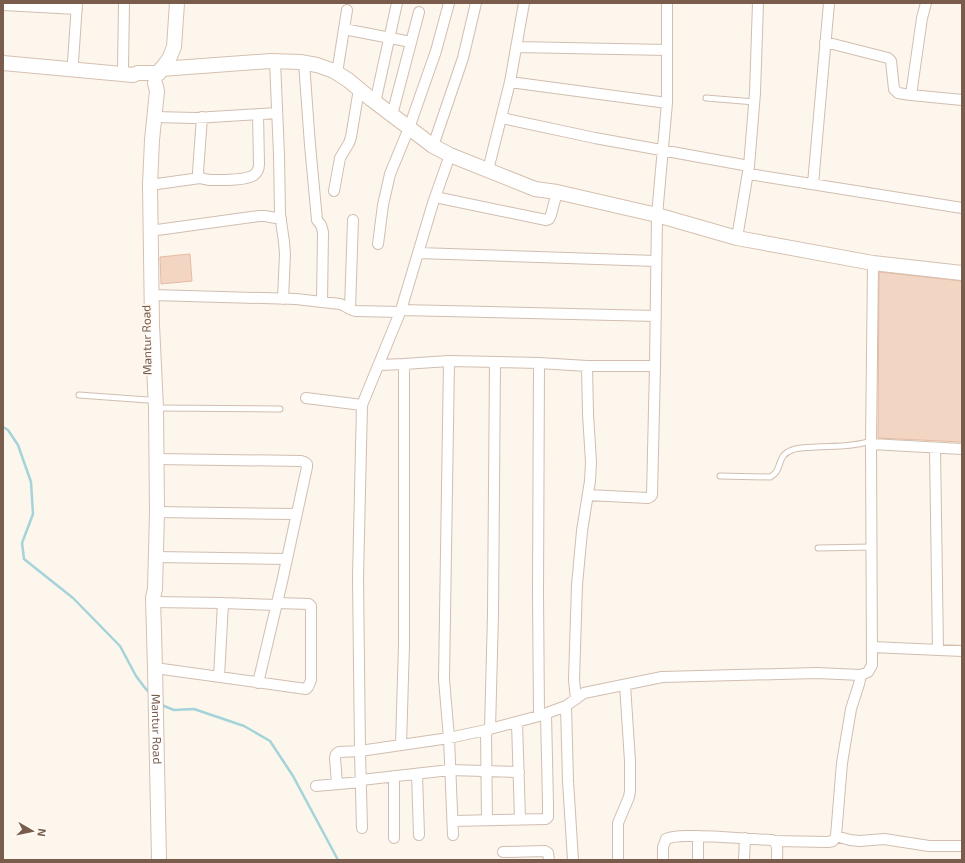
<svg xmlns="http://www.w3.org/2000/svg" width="965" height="863" viewBox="0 0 965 863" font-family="'Exo 2',sans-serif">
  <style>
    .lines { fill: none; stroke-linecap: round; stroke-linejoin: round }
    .stream { stroke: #a5d3da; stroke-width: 2.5 }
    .building { fill: #f3d5c3; stroke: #e6bba3 }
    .lane-casing { stroke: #d1beb0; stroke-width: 7 }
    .street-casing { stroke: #d1beb0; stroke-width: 12 }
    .secondary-casing { stroke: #d6c0b0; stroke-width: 16 }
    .lane { stroke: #fff; stroke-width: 5 }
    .street { stroke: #fff; stroke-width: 10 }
    .secondary { stroke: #fff; stroke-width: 14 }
    .labels { text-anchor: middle; stroke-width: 3; stroke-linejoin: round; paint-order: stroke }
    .street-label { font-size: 12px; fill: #7a5c4d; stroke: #fffaf3 }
  </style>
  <rect width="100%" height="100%" fill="#fdf6ec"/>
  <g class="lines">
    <path class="stream" d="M3,427L8,430L18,445L31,482L33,514L22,543L24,559L73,598L120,646L136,676L145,688L150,693
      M161,703L164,706L174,710L194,709L244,726L270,741L293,776L338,860"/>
  </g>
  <path class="building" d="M190,254L192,281L161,284L160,257Z
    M879,272L962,281V442L878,438Z"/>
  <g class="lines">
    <g class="lane-casing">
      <path id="lane" d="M706,98L755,102
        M79,395L148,400
        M157,408L280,409
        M720,476L770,477C784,470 775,456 792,450C799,447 808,448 816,447C834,446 853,447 871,441
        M818,548L872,547"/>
    </g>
    <g class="street-casing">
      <path id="street" d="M926,3L922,18L911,95L962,100
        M3,5L77,9
        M344,29L411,42
        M825,42L888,58L891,61L894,89L898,93L911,95
        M516,47L667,50
        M275,61L279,155L280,214L284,242L285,254L283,299
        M73,62L77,3
        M304,63L310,145L317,220L321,225L323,232L322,302
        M123,68L124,3
        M337,73L347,10
        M510,82L667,103
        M375,103L397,3
        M392,115L419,12
        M154,117L195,118L277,113
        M202,117L198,172C199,179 203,179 210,180C221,180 245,181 254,175C258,172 259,168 259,164L258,114
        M502,118L595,138L749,166
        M433,146L463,58L476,3
        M488,170L510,82L524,3
        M749,174L962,208
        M813,184L829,3
        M150,185L200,178
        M334,191L340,158L349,143L351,137L359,89
        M435,197L546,220L549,219L551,215L557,192
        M150,231L259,216H265L281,219
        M737,238L749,166L755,93L758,3
        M378,244L383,205L390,174L409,128L436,51L449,3
        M418,253L656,261
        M152,295L296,299L340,304C346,306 350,310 356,311L400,312
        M350,309L353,220
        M401,310L656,316
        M449,361L444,679L449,738L453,835
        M539,363L587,366H655
        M404,364L449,361L539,363L538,593L539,716
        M306,398L362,405L401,310L433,203L450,155
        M362,405L358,577L360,751L401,745L404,644V364L379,365
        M871,444L962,449
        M935,448L938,650
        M156,459L301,461L304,462L307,464V467L282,582L258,683
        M588,495L648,498L650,497L652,495L655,366L657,215L667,103V3
        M157,512L297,514
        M156,557L287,559
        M153,602L223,603L277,605
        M872,647L962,651
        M155,668L306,689L308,687L311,680V606L309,604L277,603
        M219,677L223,603
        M576,699L574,680L577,585L582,531L590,481L591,462L588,414L587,366
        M566,706L568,781L573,860
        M517,722L520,819
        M490,729L493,614L495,362
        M486,730L487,820
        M401,745L449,738L486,730L539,716L566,706L584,693L662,677L817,673L861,675L868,672L872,665L871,444L873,263
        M417,774L419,835
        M394,776V838
        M361,780L450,770L519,772
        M337,784L335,758L336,754L339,752L360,751L362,828
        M316,786L361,782
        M453,821L546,819L548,817V803L546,714
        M836,836L850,840L860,841L884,839L929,846H962
        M775,841L828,842L833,841L836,836L842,763L851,709L859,684L861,675
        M503,852L545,851L548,853L549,860
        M618,860V823L629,797L630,791V761L625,685
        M663,860V847L666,839C674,835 685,836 693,836C720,836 745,839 772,840C779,843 777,853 777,860
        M698,860V836
        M744,860L745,838"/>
    </g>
    <g class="secondary-casing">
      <g id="secondary">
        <path d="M3,63L133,75L138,73H159"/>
        <path d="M161,69L271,61L300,62L317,65L334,71L348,80L371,99L433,146L450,155L535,189L557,192L657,215L737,238L873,263L962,273"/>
        <path d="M158,74L169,59L174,47L177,3"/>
        <path id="s1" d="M155,83L157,91L152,140L150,185L152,325L156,408L157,512L155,589L153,598L155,668L159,860"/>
      </g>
    </g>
    <use href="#lane" class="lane"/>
    <use href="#street" class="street"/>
    <use href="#secondary" class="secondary"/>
  </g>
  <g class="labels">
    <g class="street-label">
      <text transform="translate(147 340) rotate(-91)" y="4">Mantur Road</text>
      <text dy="4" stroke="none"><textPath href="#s1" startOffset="647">Mantur Road</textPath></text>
    </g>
  </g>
  <rect width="965" height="863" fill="none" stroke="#7a5c4d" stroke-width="8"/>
  <g transform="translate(32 831) rotate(99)" stroke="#fffaf3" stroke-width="3" paint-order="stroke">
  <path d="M0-3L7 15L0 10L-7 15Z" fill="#7a5c4d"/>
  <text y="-6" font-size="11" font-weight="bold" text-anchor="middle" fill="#7a5c4d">N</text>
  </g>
</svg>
